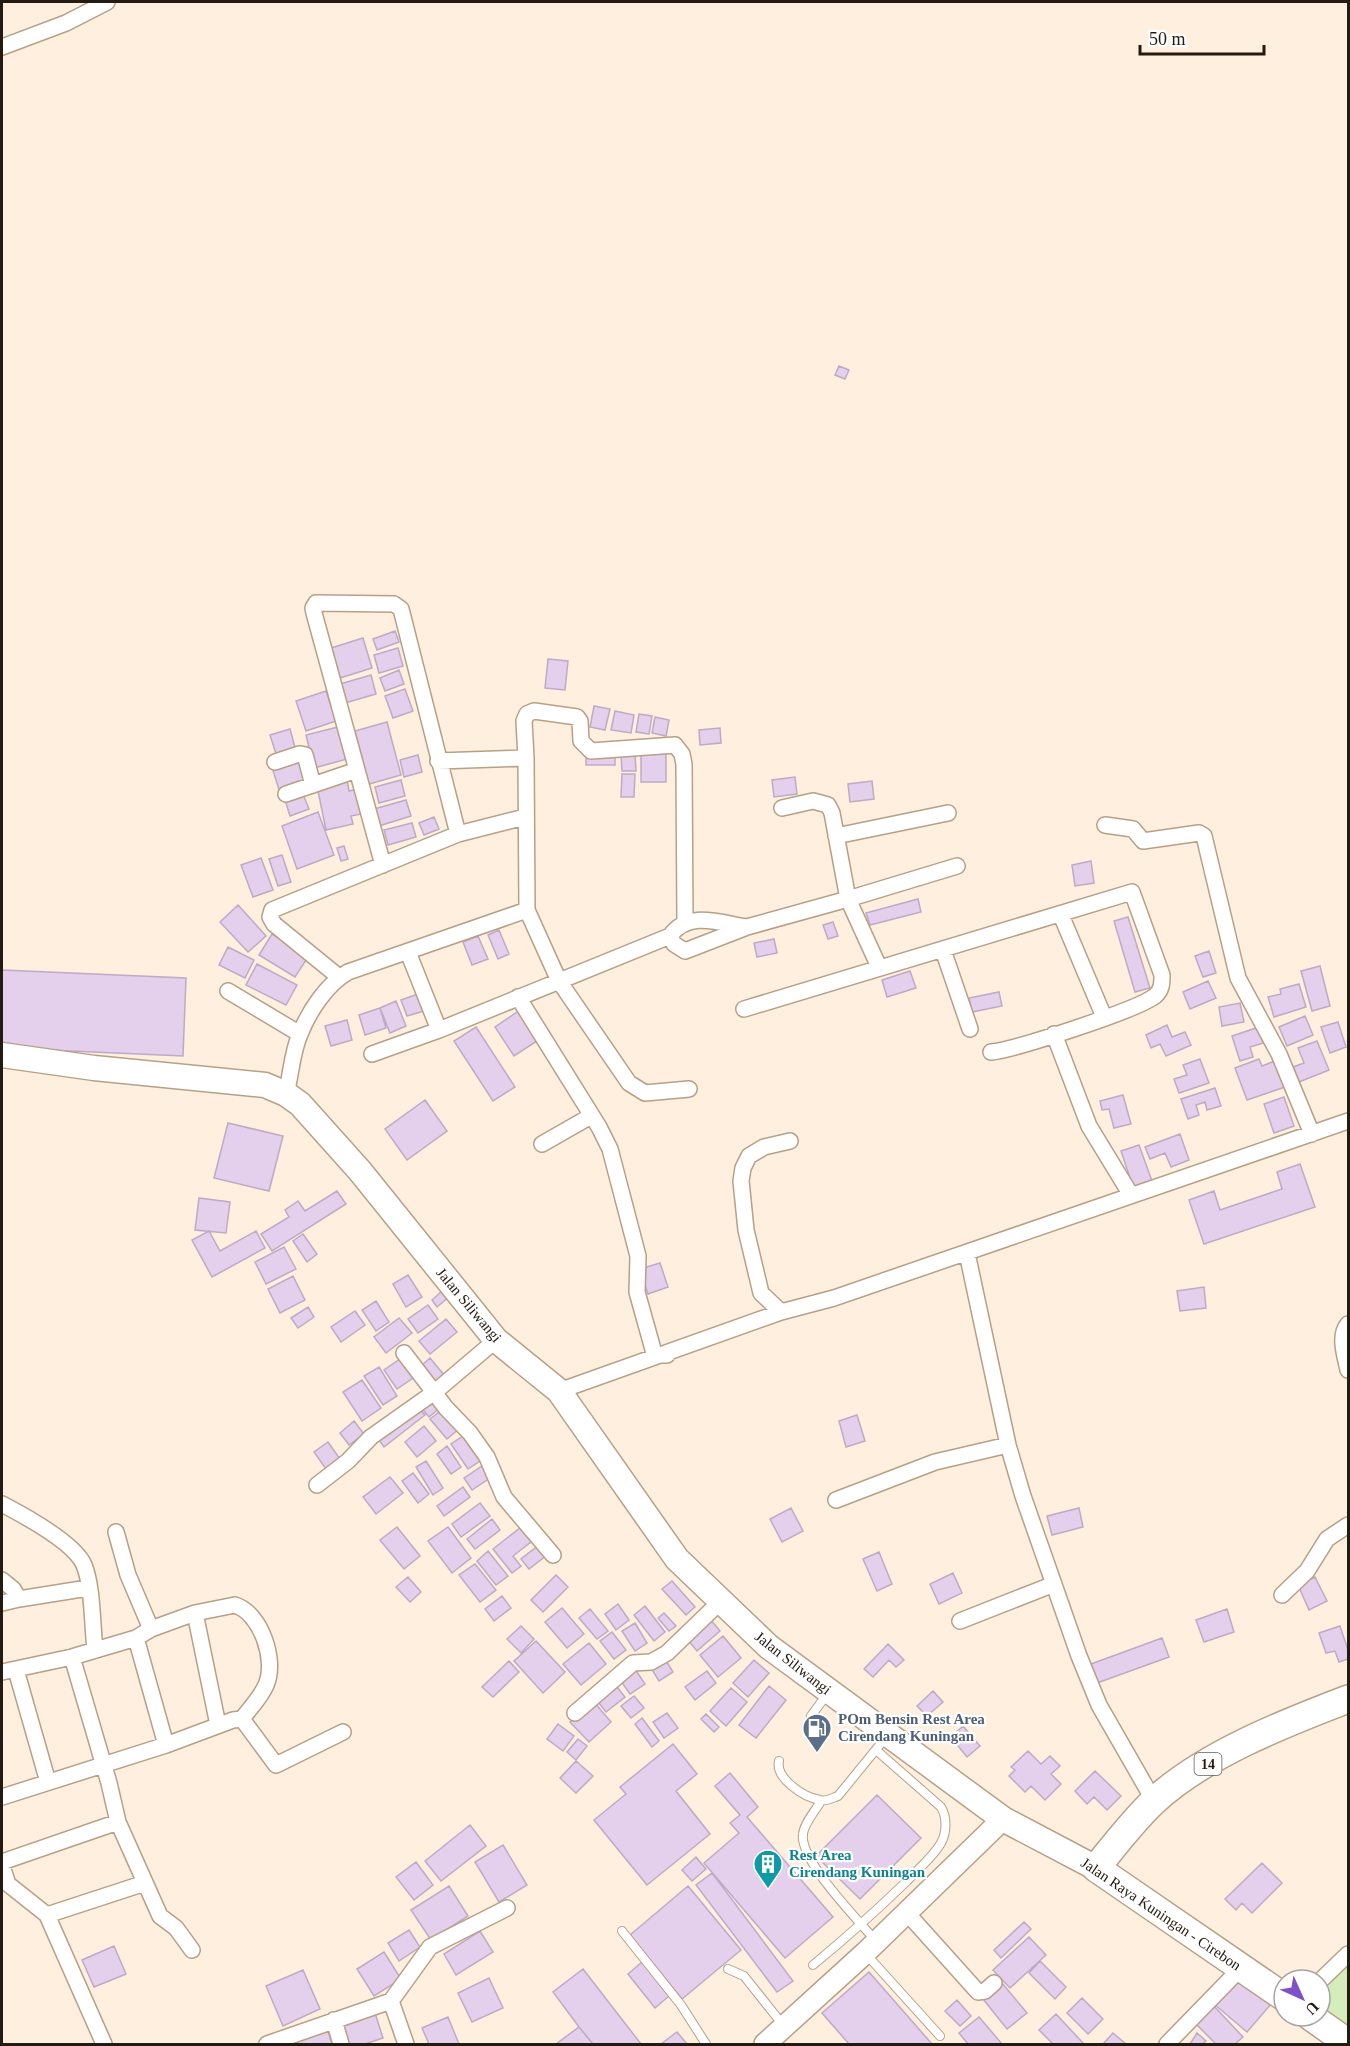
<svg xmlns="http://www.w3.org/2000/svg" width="1350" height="2046" viewBox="0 0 1350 2046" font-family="Georgia,serif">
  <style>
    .green { fill: #d4edbb }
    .building { fill: #e4cfec; stroke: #bfaac6; stroke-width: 1.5 }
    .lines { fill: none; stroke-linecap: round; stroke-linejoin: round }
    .lane-casing { stroke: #b7a086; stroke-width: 10 }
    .street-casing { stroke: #b7a086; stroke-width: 18 }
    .secondary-casing { stroke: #b7a086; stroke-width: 24 }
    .primary-casing { stroke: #b7a086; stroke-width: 27 }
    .highway-casing { stroke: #b7a086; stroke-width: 30 }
    .lane { stroke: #fff; stroke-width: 8 }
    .street { stroke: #fff; stroke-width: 15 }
    .secondary { stroke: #fff; stroke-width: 21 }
    .primary { stroke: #fff; stroke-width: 24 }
    .highway { stroke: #fff; stroke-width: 27 }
    .labels { text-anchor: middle; stroke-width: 4.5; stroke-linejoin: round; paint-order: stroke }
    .shield { fill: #fff; stroke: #655f58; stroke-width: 1.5 }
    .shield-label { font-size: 14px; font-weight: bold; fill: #231b11 }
    .street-label { font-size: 15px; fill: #231b11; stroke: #fff }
    .service-label { font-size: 15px; font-weight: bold; fill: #4e5e75; stroke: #fff; text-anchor: start }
    .culture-label { font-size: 15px; font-weight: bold; fill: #0d838f; stroke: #fff; text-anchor: start }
  </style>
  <rect width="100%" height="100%" fill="#feefde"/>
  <path class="green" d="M1348,1959V2041L1320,2016V1998Z"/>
  <path class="building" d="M839,366L849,370L845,379L835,375Z
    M395,631L399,642L377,650L373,639Z
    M363,638L372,668L340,678L331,648Z
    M398,648L403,666L379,673L374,655Z
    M548,659L568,661L565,690L545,688Z
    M399,670L404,684L385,691L380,678Z
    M371,675L376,694L345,703L340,684Z
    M405,689L413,711L393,718L385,696Z
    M326,691L336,721L306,731L296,701Z
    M594,706L610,709L605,730L590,727Z
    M615,711L634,715L631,733L611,730Z
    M639,714L652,716L649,734L636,732Z
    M655,717L669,720L666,736L652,733Z
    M387,722L401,775L369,784L355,731Z
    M338,727L347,759L314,768L306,735Z
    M720,728L721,743L700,745L699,730Z
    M290,729L296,751L277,757L270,735Z
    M666,751V782H641V752Z
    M586,754L615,755V765H586Z
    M635,754L636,771H622L621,755Z
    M418,755L422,772L404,777L400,760Z
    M298,759L306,785L280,793L272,767Z
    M622,774H635L634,797H621Z
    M795,777L797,794L774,797L772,780Z
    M347,780L349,791L357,789L361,814L351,816L353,824L326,830L317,786Z
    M401,780L405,796L379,803L375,787Z
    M872,781L874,799L850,802L848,784Z
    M303,794L309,809L290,816L285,800Z
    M406,800L411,816L379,826L374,809Z
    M318,812L334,855L297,869L282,826Z
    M434,817L439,829L424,835L419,823Z
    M412,823L416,837L388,845L384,830Z
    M344,846L348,859L341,861L337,848Z
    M282,855L291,882L278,886L269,859Z
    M261,858L273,890L253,897L241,865Z
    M1091,861L1094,883L1075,886L1072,865Z
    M918,899L921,912L870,925L866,913Z
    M238,905L266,936L248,952L220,922Z
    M1128,917L1150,988L1135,992L1114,921Z
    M833,922L838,936L828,939L823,925Z
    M499,930L509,954L498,959L488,935Z
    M272,934L308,957L295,977L259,955Z
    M478,936L488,959L472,965L463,942Z
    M774,939L777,953L757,957L754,943Z
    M228,947L254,960L245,978L219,965Z
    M1209,951L1216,973L1203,977L1195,956Z
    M257,964L297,985L286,1005L246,985Z
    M1320,966L1330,1006L1312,1011L1301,971Z
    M2,970L186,978L183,1056L2,1048Z
    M910,971L916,988L887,997L882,980Z
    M1208,981L1216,998L1190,1009L1183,992Z
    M1299,984L1306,1007L1274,1017L1268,997L1281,994L1280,989Z
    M999,992L1002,1006L972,1012L969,998Z
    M418,994L424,1011L407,1016L401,1000Z
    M396,1001L406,1026L390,1033L380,1008Z
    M1240,1003L1244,1022L1222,1026L1219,1007Z
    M380,1008L386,1028L365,1035L359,1015Z
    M520,1010L540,1039L514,1056L495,1027Z
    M1305,1016L1313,1035L1287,1046L1279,1027Z
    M347,1020L352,1040L331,1046L325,1026Z
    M1338,1022L1346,1047L1330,1053L1321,1027Z
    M1167,1025L1172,1037L1185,1032L1191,1045L1166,1056L1160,1044L1151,1048L1146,1035Z
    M1262,1026L1267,1042L1250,1047L1253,1057L1240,1061L1232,1036Z
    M476,1027L515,1087L493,1101L454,1041Z
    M1317,1041L1329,1070L1299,1082L1293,1067L1304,1063L1298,1048Z
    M1200,1059L1209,1083L1179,1093L1174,1079L1187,1075L1183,1065Z
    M1259,1059L1262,1066L1275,1061L1285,1087L1247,1100L1235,1068Z
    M1215,1088L1221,1106L1207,1110L1205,1102L1196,1105L1199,1115L1188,1119L1181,1099Z
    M1123,1095L1131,1124L1114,1128L1109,1109L1102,1110L1100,1101Z
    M1284,1097L1294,1126L1274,1133L1264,1104Z
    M425,1100L447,1131L407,1160L385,1129Z
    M228,1123L283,1136L269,1191L214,1178Z
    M1180,1134L1189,1160L1171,1167L1165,1153L1150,1159L1145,1147Z
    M1139,1145L1152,1181L1133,1187L1121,1151Z
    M1300,1164L1315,1207L1204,1244L1189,1200L1214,1191L1220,1210L1282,1189L1277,1172Z
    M337,1191L346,1204L272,1251L261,1234L289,1217L285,1210L298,1201L305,1211Z
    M199,1198L230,1202L226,1233L195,1230Z
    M209,1231L220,1251L256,1231L265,1248L212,1277L192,1240Z
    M303,1234L317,1254L307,1262L293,1241Z
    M284,1247L296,1269L266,1284L255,1262Z
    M660,1263L668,1287L648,1294L640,1269Z
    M408,1275L422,1297L406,1307L393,1284Z
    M293,1276L305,1300L280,1313L268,1289Z
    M1204,1287L1206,1308L1180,1311L1177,1291Z
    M443,1290L449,1297L437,1307L432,1300Z
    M376,1301L389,1322L376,1331L362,1310Z
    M428,1305L438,1319L418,1333L408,1319Z
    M308,1307L314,1317L298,1328L291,1318Z
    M355,1311L365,1325L341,1342L331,1327Z
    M399,1318L412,1333L386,1353L374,1337Z
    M446,1319L457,1332L430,1354L419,1341Z
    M403,1357L416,1376L397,1389L384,1370Z
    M430,1358L444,1375L433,1384L420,1367Z
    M379,1367L397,1396L383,1405L364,1376Z
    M362,1380L381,1408L362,1421L343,1392Z
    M431,1397L440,1408L429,1417L420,1406Z
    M417,1406L425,1415L384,1447L377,1437Z
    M443,1409L460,1428L447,1439L430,1419Z
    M857,1415L865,1441L846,1447L839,1421Z
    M354,1421L364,1434L349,1445L340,1433Z
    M424,1426L436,1441L417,1457L405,1442Z
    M466,1434L483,1459L468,1469L451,1444Z
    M328,1442L340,1459L326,1469L314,1452Z
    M447,1446L461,1467L451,1474L437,1454Z
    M426,1461L443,1488L433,1495L416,1467Z
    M482,1466L490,1478L472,1490L464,1478Z
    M413,1473L429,1494L418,1503L402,1481Z
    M390,1477L403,1493L376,1514L363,1497Z
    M463,1487L470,1497L444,1516L437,1506Z
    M480,1503L490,1516L461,1537L452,1524Z
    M791,1508L803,1531L782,1542L770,1519Z
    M1079,1508L1083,1527L1052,1535L1047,1516Z
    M492,1519L500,1530L475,1549L467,1539Z
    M397,1527L420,1556L404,1569L380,1540Z
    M448,1527L471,1558L452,1573L428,1541Z
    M521,1527L532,1541L513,1556L521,1566L512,1573L493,1549Z
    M539,1545L547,1555L529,1569L521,1559Z
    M488,1551L508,1576L496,1585L477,1561Z
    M879,1552L892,1584L877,1591L863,1559Z
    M475,1564L496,1590L480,1602L459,1575Z
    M953,1573L962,1593L939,1604L930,1584Z
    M556,1575L568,1587L543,1612L531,1600Z
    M408,1577L421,1592L410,1602L396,1587Z
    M1315,1577L1327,1601L1309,1610L1298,1585Z
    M672,1581L695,1607L686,1615L662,1589Z
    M502,1596L511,1608L494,1621L485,1609Z
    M618,1604L629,1620L616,1630L605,1614Z
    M645,1606L665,1632L654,1641L634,1615Z
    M562,1608L584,1634L567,1648L545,1622Z
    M590,1609L608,1631L597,1639L579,1618Z
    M1227,1609L1234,1632L1204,1642L1196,1620Z
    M664,1613L676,1626L669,1631L658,1618Z
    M710,1619L720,1631L697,1651L687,1639Z
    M635,1623L647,1643L635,1651L622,1631Z
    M521,1626L534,1639L521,1653L507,1639Z
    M1340,1626L1348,1650V1659L1339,1662L1335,1651L1326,1653L1319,1633Z
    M612,1632L626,1650L614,1659L600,1641Z
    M723,1636L741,1658L718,1677L700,1655Z
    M1162,1638L1169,1657L1097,1683L1091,1664Z
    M536,1641L565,1672L543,1693L514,1661Z
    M589,1643L606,1664L581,1685L563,1664Z
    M888,1644L904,1660L896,1667L889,1660L873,1677L864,1669Z
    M665,1659L673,1672L659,1681L651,1668Z
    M754,1660L769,1673L748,1697L733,1683Z
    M509,1661L519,1672L493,1697L482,1687Z
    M633,1666L645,1684L630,1694L618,1677Z
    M707,1671L716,1683L695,1700L685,1687Z
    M614,1683L625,1697L606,1712L595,1698Z
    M769,1686L786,1700L756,1738L739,1725Z
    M731,1688L747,1702L726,1726L710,1711Z
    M933,1691L943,1702L927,1716L917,1706Z
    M634,1696L644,1708L631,1718L621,1706Z
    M593,1701L611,1722L589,1742L570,1722Z
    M667,1713L678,1728L664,1738L653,1722Z
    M706,1714L719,1727L714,1732L701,1719Z
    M642,1718L659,1741L652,1747L635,1724Z
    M558,1724L574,1736L563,1751L547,1739Z
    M963,1726L980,1746L967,1757L951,1737Z
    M578,1739L587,1746L576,1760L567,1752Z
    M673,1744L697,1774L676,1791L710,1834L647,1885L594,1820L626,1794L620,1787Z
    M1028,1751L1041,1764L1050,1756L1060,1766L1051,1774L1061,1784L1045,1800L1031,1786L1025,1792L1009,1776L1015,1770L1011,1767Z
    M576,1761L593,1776L576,1793L560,1778Z
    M1095,1771L1121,1796L1107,1810L1094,1797L1087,1804L1075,1791Z
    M730,1773L758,1807L747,1817L833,1917L785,1958L704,1863L739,1833L730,1823L740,1815L715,1786Z
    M877,1795L921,1838L860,1899L816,1856Z
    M470,1825L486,1846L441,1881L425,1861Z
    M503,1845L527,1885L499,1902L475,1862Z
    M696,1857L706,1869L692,1881L682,1870Z
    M416,1862L433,1885L414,1900L396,1877Z
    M1262,1863L1282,1883L1252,1913L1242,1903L1236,1910L1225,1899Z
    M712,1873L793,1981L777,1992L696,1885Z
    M449,1886L468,1916L431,1940L411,1910Z
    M688,1886L741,1950L682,1999L630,1935Z
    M1024,1922L1031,1929L1001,1958L994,1950Z
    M409,1930L420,1947L399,1961L388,1943Z
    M480,1931L493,1952L456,1975L444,1954Z
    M1029,1937L1046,1955L1010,1988L993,1970Z
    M114,1946L126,1974L94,1987L82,1960Z
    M384,1952L401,1979L374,1996L357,1969Z
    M1040,1961L1066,1987L1055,1999L1029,1973Z
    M642,1962L669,1996L655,2008L628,1974Z
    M583,1969L641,2044H593L579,2027L553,1992Z
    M303,1970L320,2009L283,2026L266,1986Z
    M869,1972L932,2044H849L822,2013Z
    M1238,1976L1271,2004L1247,2032L1214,2004Z
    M489,1978L503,2008L472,2022L458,1993Z
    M1002,1983L1027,2013L1007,2029L983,1999Z
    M1082,1998L1103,2019L1088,2034L1067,2013Z
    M957,2000L971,2016L960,2026L945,2011Z
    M1212,2004L1243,2037L1235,2044H1216L1194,2022Z
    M375,2013L383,2038L365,2044H349L342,2025Z
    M1056,2014L1083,2043L1082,2044H1053L1039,2030Z
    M448,2017L459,2044H429L422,2028Z
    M979,2017L1002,2044H968L959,2033Z
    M579,2027L593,2044H556Z
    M328,2031L332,2044H295V2042Z
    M677,2032L687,2044H661Z
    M1113,2033L1126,2044H1103Z
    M1197,2033L1206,2041L1202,2044H1190Z"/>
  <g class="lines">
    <g class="lane-casing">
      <path id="lane" d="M811,1716L828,1693
        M779,1761C775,1778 803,1797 820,1800C826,1802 832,1798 838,1796L887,1736
        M821,1801C816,1810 804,1823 803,1834C799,1860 858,1920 876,1941
        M622,1931L681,2005L706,2044
        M866,1954L940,2036
        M813,1965C846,1938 877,1910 907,1881C918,1869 933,1857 941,1843C947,1832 947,1817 941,1807L876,1750
        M728,1969L744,1976L783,2025"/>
    </g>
    <g class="street-casing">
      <path id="street" d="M2,47L66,23L107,2
        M438,761L526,758
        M275,762L299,754L305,755L313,785
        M286,794L357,770
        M782,808L813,801L828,805L832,813L848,899L957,866
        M1105,825L1133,829L1143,841L1199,833L1204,836L1238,978L1279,1054L1312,1134
        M836,836L948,813
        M383,865L314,613L313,608L316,603L394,604L401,609L458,834
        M527,910L559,981L629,1083L645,1093L689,1089
        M1061,915L1104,1017
        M670,936L674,944L685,951L747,927L848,899L879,967
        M943,950L970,1029
        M408,952L439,1030
        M339,977L274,924L270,917L272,910L458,834L525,817
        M228,991L300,1034
        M518,997L599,1127L610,1149L638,1256L637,1292L654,1353L667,1355
        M744,1009L1132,892L1162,975C1162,983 1162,990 1155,996C1137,1010 1014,1050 991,1052
        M1054,1034L1089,1126L1131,1195
        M372,1054L439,1030L670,936C688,910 720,923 747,927
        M286,1094C291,1075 292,1052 300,1034C309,1011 327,984 348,972L527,910L526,758L524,721L527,714L534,711L577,717L580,721L581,741L591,751L675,745L682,754L684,764L685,922
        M542,1144L591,1116
        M967,1253L1008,1445L1023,1496L1079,1656L1099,1705L1154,1801
        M781,1312L761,1293L746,1230L741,1181L743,1168L749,1156L764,1147L790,1141
        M1348,1324C1338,1336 1345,1355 1348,1370
        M404,1353L446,1408L470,1433L487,1457L504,1497L553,1555
        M559,1391L781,1312L834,1298L1348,1121
        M317,1485L348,1461L371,1437L436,1391L496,1340
        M836,1500L935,1462L1008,1445
        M2,1504C23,1515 75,1543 84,1565C93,1587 92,1625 95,1649
        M116,1532L128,1575L151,1629
        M2,1580L13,1589L19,1599L88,1588
        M1282,1595L1307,1571L1327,1539L1348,1525
        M2,1603L19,1599
        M195,1613L218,1725
        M960,1621L1054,1584
        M136,1638L166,1745
        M72,1657L109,1783L118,1822L160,1916L176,1928L192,1950
        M16,1670L48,1782
        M2,1672L72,1657L136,1638L151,1629L195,1613L235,1605C261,1613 277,1661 266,1685C261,1697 250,1708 242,1719
        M575,1713L633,1663L651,1662L667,1653L721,1601
        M242,1719L276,1765L343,1732
        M2,1797L166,1745L233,1720L242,1719
        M2,1862L118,1822
        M2,1866L8,1884L47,1915L104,2044
        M907,1913L978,1992L985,1991L994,1983
        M47,1915L145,1883
        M1320,1981L1348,1954
        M391,2001L406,2044
        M334,2020L341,2044
        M267,2044L391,2001L430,1947L507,1908
        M1167,2044L1241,1968"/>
    </g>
    <g class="secondary-casing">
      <path id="secondary" d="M765,2044L865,1953L1003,1819"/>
    </g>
    <g class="primary-casing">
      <path id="primary" d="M2,1055L94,1068L265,1085L286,1094L300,1104L360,1171L496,1340L559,1391L677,1559L769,1647L1003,1819L1096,1868"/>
    </g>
    <g class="highway-casing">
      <path id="highway" d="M1284,1997L1096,1868C1114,1846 1132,1822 1153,1802C1203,1755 1285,1723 1348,1699
        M1310,2016L1348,2043"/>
    </g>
    <use href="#lane" class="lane"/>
    <use href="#street" class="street"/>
    <use href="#secondary" class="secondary"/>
    <use href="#primary" class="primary"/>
    <use href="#highway" class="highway"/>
  </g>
  <defs>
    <g id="fuel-pin" transform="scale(1.5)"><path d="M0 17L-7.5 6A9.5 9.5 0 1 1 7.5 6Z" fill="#5c6f8a" stroke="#fff"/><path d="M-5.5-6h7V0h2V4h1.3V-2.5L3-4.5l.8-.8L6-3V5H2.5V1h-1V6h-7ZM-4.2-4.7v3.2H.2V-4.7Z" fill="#fff"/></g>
    <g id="building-pin" transform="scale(1.5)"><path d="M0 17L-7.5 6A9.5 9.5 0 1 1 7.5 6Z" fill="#0f9aa8" stroke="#fff"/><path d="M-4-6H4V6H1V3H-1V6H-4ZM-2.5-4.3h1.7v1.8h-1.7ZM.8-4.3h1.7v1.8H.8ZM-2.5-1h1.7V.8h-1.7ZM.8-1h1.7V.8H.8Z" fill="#fff"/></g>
  </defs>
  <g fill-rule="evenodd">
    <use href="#fuel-pin" x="817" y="1728"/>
    <use href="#building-pin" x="768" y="1864"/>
  </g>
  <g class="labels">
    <rect class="shield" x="1194.5" y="1753" width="27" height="22" rx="4.5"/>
    <g class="shield-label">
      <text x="1208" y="1769">14</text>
    </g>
    <g class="street-label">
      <text transform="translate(469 1305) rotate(50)" y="5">Jalan Siliwangi</text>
      <text transform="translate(793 1663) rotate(38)" y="5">Jalan Siliwangi</text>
      <text transform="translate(1161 1914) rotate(34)" y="5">Jalan Raya Kuningan - Cirebon</text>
    </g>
    <g class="service-label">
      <text x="838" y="1724">POm Bensin Rest Area<tspan x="838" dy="17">Cirendang Kuningan</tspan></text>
    </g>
    <g class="culture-label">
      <text x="789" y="1860">Rest Area<tspan x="789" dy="17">Cirendang Kuningan</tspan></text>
    </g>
  </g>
  <rect width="1350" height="2046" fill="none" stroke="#231b11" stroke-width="6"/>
  <g transform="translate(1302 1998) rotate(135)"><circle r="28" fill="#ffffff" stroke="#a7a4a0" stroke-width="1.5"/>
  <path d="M0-4.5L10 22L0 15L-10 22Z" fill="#7d51ca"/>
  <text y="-9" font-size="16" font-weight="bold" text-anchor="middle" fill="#231b11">U</text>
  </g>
  <path d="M1140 45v9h124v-9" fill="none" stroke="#231b11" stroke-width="3"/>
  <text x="1149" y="45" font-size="18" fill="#231b11" stroke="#ffffff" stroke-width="4.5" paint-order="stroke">50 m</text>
</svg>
